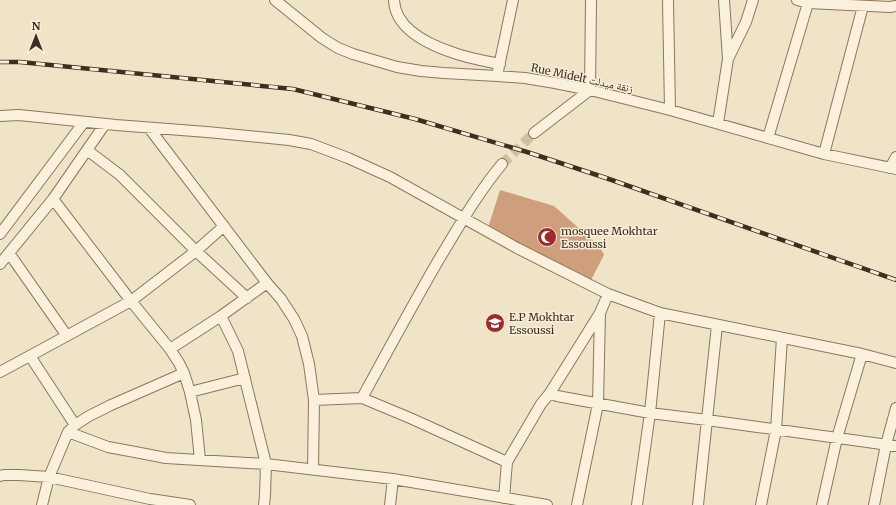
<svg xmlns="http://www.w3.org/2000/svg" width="896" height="505" viewBox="0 0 896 505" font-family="Merriweather,'Noto Naskh Arabic',serif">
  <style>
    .building { fill: #cf9f7d }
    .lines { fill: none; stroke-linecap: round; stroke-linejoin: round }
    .minor-tunnel { stroke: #ccc0a6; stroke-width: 10; stroke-dasharray: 10 5; stroke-linecap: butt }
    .minor-casing { stroke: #8d765c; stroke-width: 12 }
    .minor { stroke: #faf1dc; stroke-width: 10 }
    .rail-casing { stroke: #3d2e20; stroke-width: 4.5 }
    .rail { stroke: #f7eed8; stroke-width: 3; stroke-dasharray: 9; stroke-linecap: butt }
    .labels { text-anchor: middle; stroke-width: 3; stroke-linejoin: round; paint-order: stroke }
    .street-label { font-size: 11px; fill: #3d2e20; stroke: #f7eed8 }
    .poi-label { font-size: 11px; fill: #3d2e20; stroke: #f7eed8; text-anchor: start }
  </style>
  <rect width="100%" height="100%" fill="#f0e4c8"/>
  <path class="building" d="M500,190L554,206L600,247L604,255L590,282L488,228Z"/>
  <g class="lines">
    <path class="minor-tunnel" d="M502,164L534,133"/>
    <g class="minor-casing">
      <path id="minor" d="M275,0L322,38L338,48L353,54L397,67L421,71L444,73L497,76L525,78L555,83L590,90L670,110L824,154L896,169
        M394,0C395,29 430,45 454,53C468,58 484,61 500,64
        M668,0L670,110
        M797,0L808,3L890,7L896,6
        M729,57L746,22L753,0
        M498,71L513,0
        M0,116L19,115L116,125L207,132L289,140L311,144L348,158L390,177L517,248L608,294L660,313L862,354L896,363
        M718,123L728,59L724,0
        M149,128L267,283L221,316L170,349
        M534,133L590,90L591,0
        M768,138L808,3V0
        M87,150L120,175L196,251L247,298
        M824,154L863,6
        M890,168L896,157
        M53,199L131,301L170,349L179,363L184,373L190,392L196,420L200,460
        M0,234L84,122
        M9,253L67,336
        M0,264L53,199L105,124
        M267,283L281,299L294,319L302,336L309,364L314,400L313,469
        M221,316L238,351L266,464L265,495L264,505
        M30,356L75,425
        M0,372L131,301L196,251L224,226
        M190,392L245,378
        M550,393L600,313
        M362,398C387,352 412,306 438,261C458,228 477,194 502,164
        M314,400L362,398L410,418L507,462
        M68,432L108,447L135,452L166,458L266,464L393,479L547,505
        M0,476L4,475H19L49,477L150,499L190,505
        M504,498L507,462L541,404L550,393L557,396L650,413L707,420L896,446
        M42,505L49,477L68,432L75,425L89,416L111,405L184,373
        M390,505L393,479
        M577,505L598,404L600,313L608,294
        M637,505L650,413L660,313
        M698,505L717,325
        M761,505L776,430L782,338
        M822,505L837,438L862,354
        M874,505L886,445L896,408"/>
    </g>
    <use href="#minor" class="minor"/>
    <g class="rail-casing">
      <path id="rail" d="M0,62H20L293,89L415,119L527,152L606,178L896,280"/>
    </g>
    <use href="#rail" class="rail"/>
  </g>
  <defs>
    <g id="mosque-disc" transform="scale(1)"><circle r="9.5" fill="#9e2a2b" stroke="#f7eed8"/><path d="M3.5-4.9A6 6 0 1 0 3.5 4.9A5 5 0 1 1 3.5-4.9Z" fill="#fff"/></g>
    <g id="school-disc" transform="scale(1)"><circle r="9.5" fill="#9e2a2b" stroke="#f7eed8"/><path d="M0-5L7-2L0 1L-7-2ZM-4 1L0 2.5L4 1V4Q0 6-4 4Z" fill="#fff"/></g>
  </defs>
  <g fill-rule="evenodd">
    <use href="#mosque-disc" x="547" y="237"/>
    <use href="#school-disc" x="495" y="323"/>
  </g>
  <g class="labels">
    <g class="street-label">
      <text transform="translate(582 78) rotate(12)" y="4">Rue Midelt زنقة ميدلت</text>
    </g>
    <g class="poi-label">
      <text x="561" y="235">mosquee Mokhtar<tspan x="561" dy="13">Essoussi</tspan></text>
      <text x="509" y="321">E.P Mokhtar<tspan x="509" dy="13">Essoussi</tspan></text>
    </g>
  </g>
  <g transform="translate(36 36)" stroke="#f7eed8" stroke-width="3" paint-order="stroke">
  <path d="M0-3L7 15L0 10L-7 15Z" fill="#3d2e20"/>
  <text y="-6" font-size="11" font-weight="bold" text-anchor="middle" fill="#3d2e20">N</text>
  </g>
</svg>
